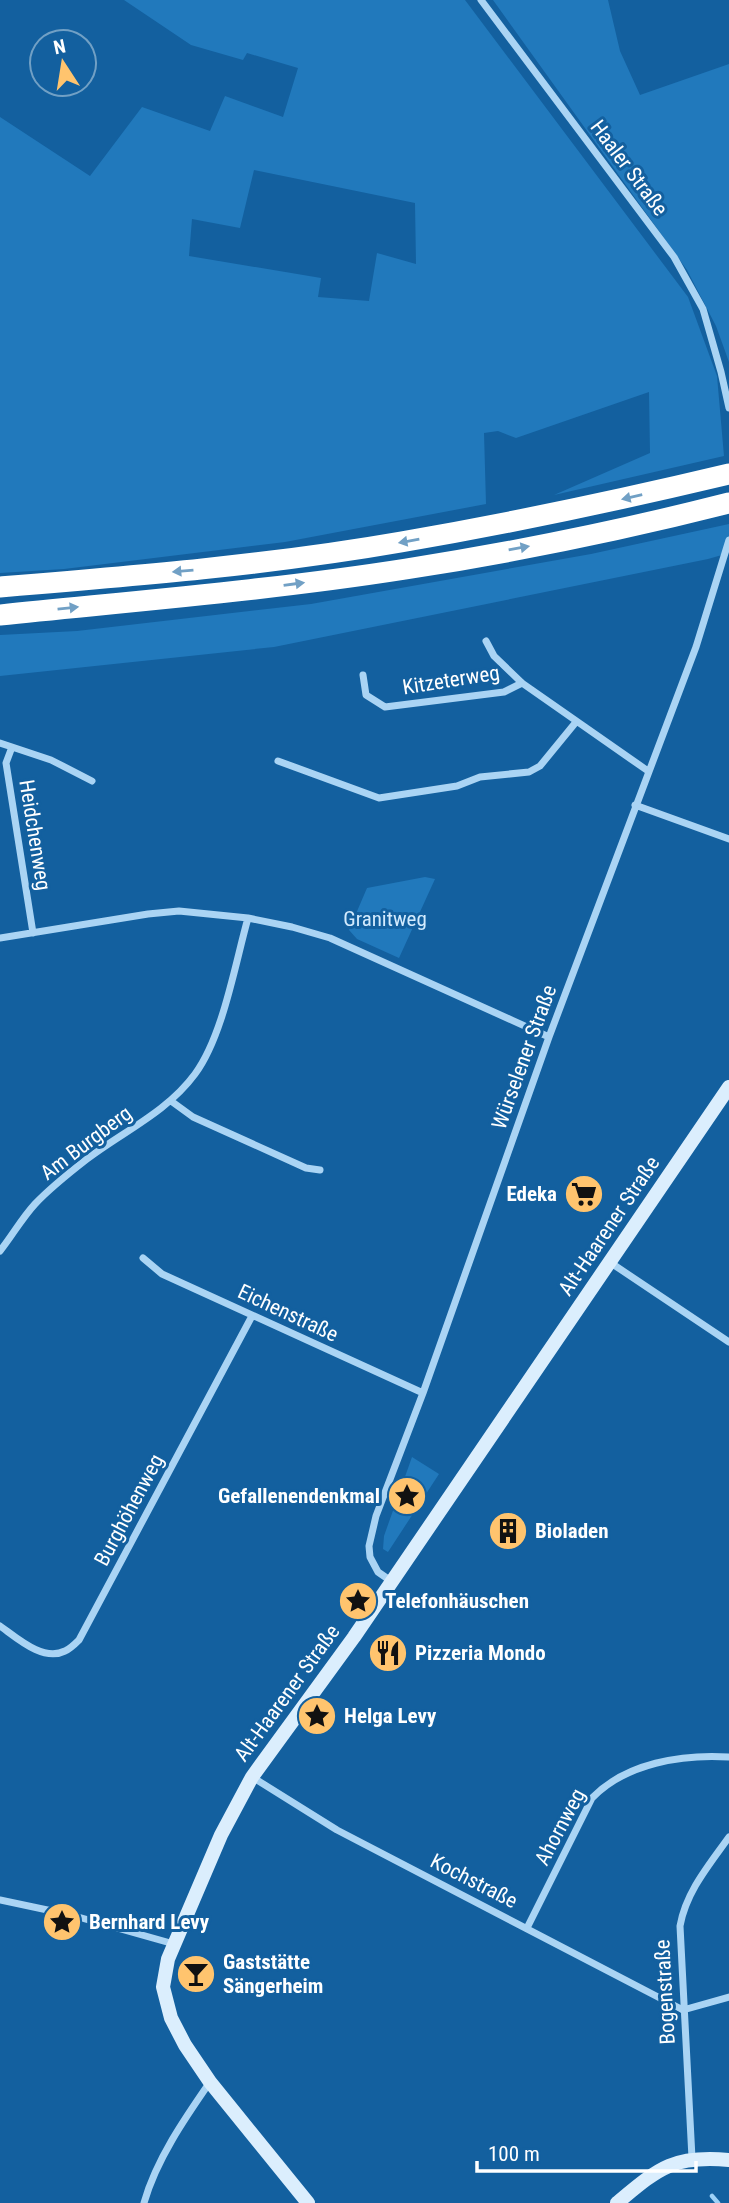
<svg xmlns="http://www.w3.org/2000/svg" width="729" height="2203" viewBox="0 0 729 2203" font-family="'Roboto Condensed',sans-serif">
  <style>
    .green { fill: #2179bc; fill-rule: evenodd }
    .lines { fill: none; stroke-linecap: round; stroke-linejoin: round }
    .stream { stroke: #9dd1f7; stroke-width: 4.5 }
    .street { stroke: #aad4f4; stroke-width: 7 }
    .secondary { stroke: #dbeefd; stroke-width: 14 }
    .highway { stroke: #fff; stroke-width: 21 }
    .oneway { fill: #71a0c5 }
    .labels { text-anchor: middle; stroke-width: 6; stroke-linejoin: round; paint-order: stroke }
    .street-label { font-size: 21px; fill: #fff; stroke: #13609f }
    .park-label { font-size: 21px; fill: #d3ebfe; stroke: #13609f }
    .poi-label { font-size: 21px; font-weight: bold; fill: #fff; stroke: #13609f; text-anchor: start }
  </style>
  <rect width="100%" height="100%" fill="#13609f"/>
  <path class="green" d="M124,0H465L688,297L717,376L724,456L554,495L650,453L649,392L516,438L498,431L484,433L486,504L285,542L64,569L0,573V117L90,176L142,107L210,131L225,96L283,117L298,68L247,53L243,60L191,45ZM254,170L415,203L416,264L377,253L369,301L318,297L321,278L189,256L192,219L240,228Z
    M493,0H608L620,51L640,95L729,64V362L716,326L687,270Z
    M729,524V553L708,559L274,647L0,676V635L77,631L311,604L591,554Z
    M425,877L435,879L399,958L357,939L349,930L367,888Z
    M412,1457L439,1474L388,1552L383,1549L384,1536Z"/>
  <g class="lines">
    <path class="stream" d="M712,2196L718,2203"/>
    <path class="street" d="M481,0L674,257L703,309L721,372L729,408
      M486,641L494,656L522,683L648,771
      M363,675L366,695L385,707L504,692L522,683
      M0,743L12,747
      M278,761L379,798L457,786L480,777L529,772L540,766L576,722
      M635,805L729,839
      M33,933L6,763L12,747L51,760L92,781
      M0,938L148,914L179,911L248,918L292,927L330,938L549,1037
      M171,1101L193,1117L306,1168L320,1170
      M0,1251C12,1236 22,1218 35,1204C50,1188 69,1173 87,1159C124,1131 167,1112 195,1074C223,1036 235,964 248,918
      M143,1258L162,1274L423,1393
      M611,1263L729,1342
      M391,1581L378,1572L370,1557L369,1546L376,1516L423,1393L549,1037L696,647L729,540
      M0,1626C17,1638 43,1662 65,1651C70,1649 75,1644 79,1640L252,1316
      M252,1777L337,1830L683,2010
      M0,1900L71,1915L174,1944
      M527,1928L592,1798C626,1763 682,1754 729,1757
      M683,2010L729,1997
      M692,2158L680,1926C686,1892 709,1865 729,1837
      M144,2203C156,2160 185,2118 210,2082"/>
    <path class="secondary" d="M308,2203L210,2082L185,2045L171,2018L163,1987L168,1959L221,1835L252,1777L354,1637L729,1087
      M617,2203C659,2168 673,2155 729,2160"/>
    <path class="highway" d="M0,587C134,576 269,565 401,542C511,523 620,500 729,474
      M0,615C136,601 272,590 406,569C515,552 623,530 729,503"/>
  </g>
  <defs><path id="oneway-solid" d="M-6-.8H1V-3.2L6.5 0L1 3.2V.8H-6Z" transform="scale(1.75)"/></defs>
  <g class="oneway">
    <use href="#oneway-solid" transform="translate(632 497) rotate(167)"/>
    <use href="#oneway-solid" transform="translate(409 541) rotate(170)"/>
    <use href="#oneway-solid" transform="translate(519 548) rotate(-10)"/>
    <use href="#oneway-solid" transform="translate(183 571) rotate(175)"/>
    <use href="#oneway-solid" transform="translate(294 584) rotate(-8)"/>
    <use href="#oneway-solid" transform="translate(68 608) rotate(-6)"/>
  </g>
  <defs>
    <g id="supermarket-disc" transform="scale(2.0125)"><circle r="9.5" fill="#ffc46e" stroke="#13609f"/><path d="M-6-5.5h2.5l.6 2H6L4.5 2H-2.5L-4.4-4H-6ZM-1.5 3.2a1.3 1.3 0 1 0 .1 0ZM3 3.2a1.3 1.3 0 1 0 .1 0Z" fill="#111"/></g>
    <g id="sight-disc" transform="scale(2.0125)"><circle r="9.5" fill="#ffc46e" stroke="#13609f"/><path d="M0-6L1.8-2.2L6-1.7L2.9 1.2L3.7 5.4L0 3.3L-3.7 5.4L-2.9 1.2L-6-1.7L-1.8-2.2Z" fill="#111"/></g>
    <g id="building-disc" transform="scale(2.0125)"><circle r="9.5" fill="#ffc46e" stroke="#13609f"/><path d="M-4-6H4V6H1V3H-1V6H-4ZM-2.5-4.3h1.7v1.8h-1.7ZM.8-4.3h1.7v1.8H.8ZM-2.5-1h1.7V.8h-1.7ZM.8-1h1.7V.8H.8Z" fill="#111"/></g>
    <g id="restaurant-disc" transform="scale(2.0125)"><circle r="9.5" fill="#ffc46e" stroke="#13609f"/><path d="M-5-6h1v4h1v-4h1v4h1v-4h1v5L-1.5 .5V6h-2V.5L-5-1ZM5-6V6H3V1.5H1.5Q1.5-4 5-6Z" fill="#111"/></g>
    <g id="bar-disc" transform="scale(2.0125)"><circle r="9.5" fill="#ffc46e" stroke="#13609f"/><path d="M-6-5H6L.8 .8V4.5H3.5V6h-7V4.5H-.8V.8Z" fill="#111"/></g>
  </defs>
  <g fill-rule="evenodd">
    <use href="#supermarket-disc" x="584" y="1194"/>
    <use href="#sight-disc" x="407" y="1496"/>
    <use href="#building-disc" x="508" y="1531"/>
    <use href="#sight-disc" x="358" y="1601"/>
    <use href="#restaurant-disc" x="388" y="1653"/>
    <use href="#sight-disc" x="317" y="1716"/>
    <use href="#sight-disc" x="62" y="1922"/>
    <use href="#bar-disc" x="196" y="1974"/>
  </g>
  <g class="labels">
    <g class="street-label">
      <text transform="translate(629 168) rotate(53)" y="7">Haaler Straße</text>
      <text transform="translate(451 680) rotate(-9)" y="7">Kitzeterweg</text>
      <text transform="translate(35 835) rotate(81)" y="7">Heidchenweg</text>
      <text transform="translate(524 1057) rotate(-70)" y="7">Würselener Straße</text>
      <text transform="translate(86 1143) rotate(-37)" y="7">Am Burgberg</text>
      <text transform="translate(609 1226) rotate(-56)" y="7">Alt-Haarener Straße</text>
      <text transform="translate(288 1313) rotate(25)" y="7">Eichenstraße</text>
      <text transform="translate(129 1510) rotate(-62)" y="7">Burghöhenweg</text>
      <text transform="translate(287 1693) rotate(-54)" y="7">Alt-Haarener Straße</text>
      <text transform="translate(560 1827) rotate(-62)" y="7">Ahornweg</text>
      <text transform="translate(474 1881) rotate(27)" y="7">Kochstraße</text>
      <text transform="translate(665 1992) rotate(-93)" y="7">Bogenstraße</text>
    </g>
    <g class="park-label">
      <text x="385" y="926">Granitweg</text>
    </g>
    <g class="poi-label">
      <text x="557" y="1201" text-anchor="end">Edeka</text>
      <text x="380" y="1503" text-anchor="end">Gefallenendenkmal</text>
      <text x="535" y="1538">Bioladen</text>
      <text x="385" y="1608">Telefonhäuschen</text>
      <text x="415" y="1660">Pizzeria Mondo</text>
      <text x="344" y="1723">Helga Levy</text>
      <text x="89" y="1929">Bernhard Levy</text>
      <text x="223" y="1969">Gaststätte<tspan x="223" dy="24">Sängerheim</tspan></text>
    </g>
  </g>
  <g transform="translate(63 63) rotate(348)"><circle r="33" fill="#13609f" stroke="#71a0c5" stroke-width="2"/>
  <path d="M0-5L12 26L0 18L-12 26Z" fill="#ffc46e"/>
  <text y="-10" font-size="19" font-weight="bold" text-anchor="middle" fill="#ffffff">N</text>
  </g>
  <path d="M477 2161v10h219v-10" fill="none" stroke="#ffffff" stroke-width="3.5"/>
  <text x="488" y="2161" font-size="21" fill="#ffffff" stroke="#13609f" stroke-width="5" paint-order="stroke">100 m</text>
</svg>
